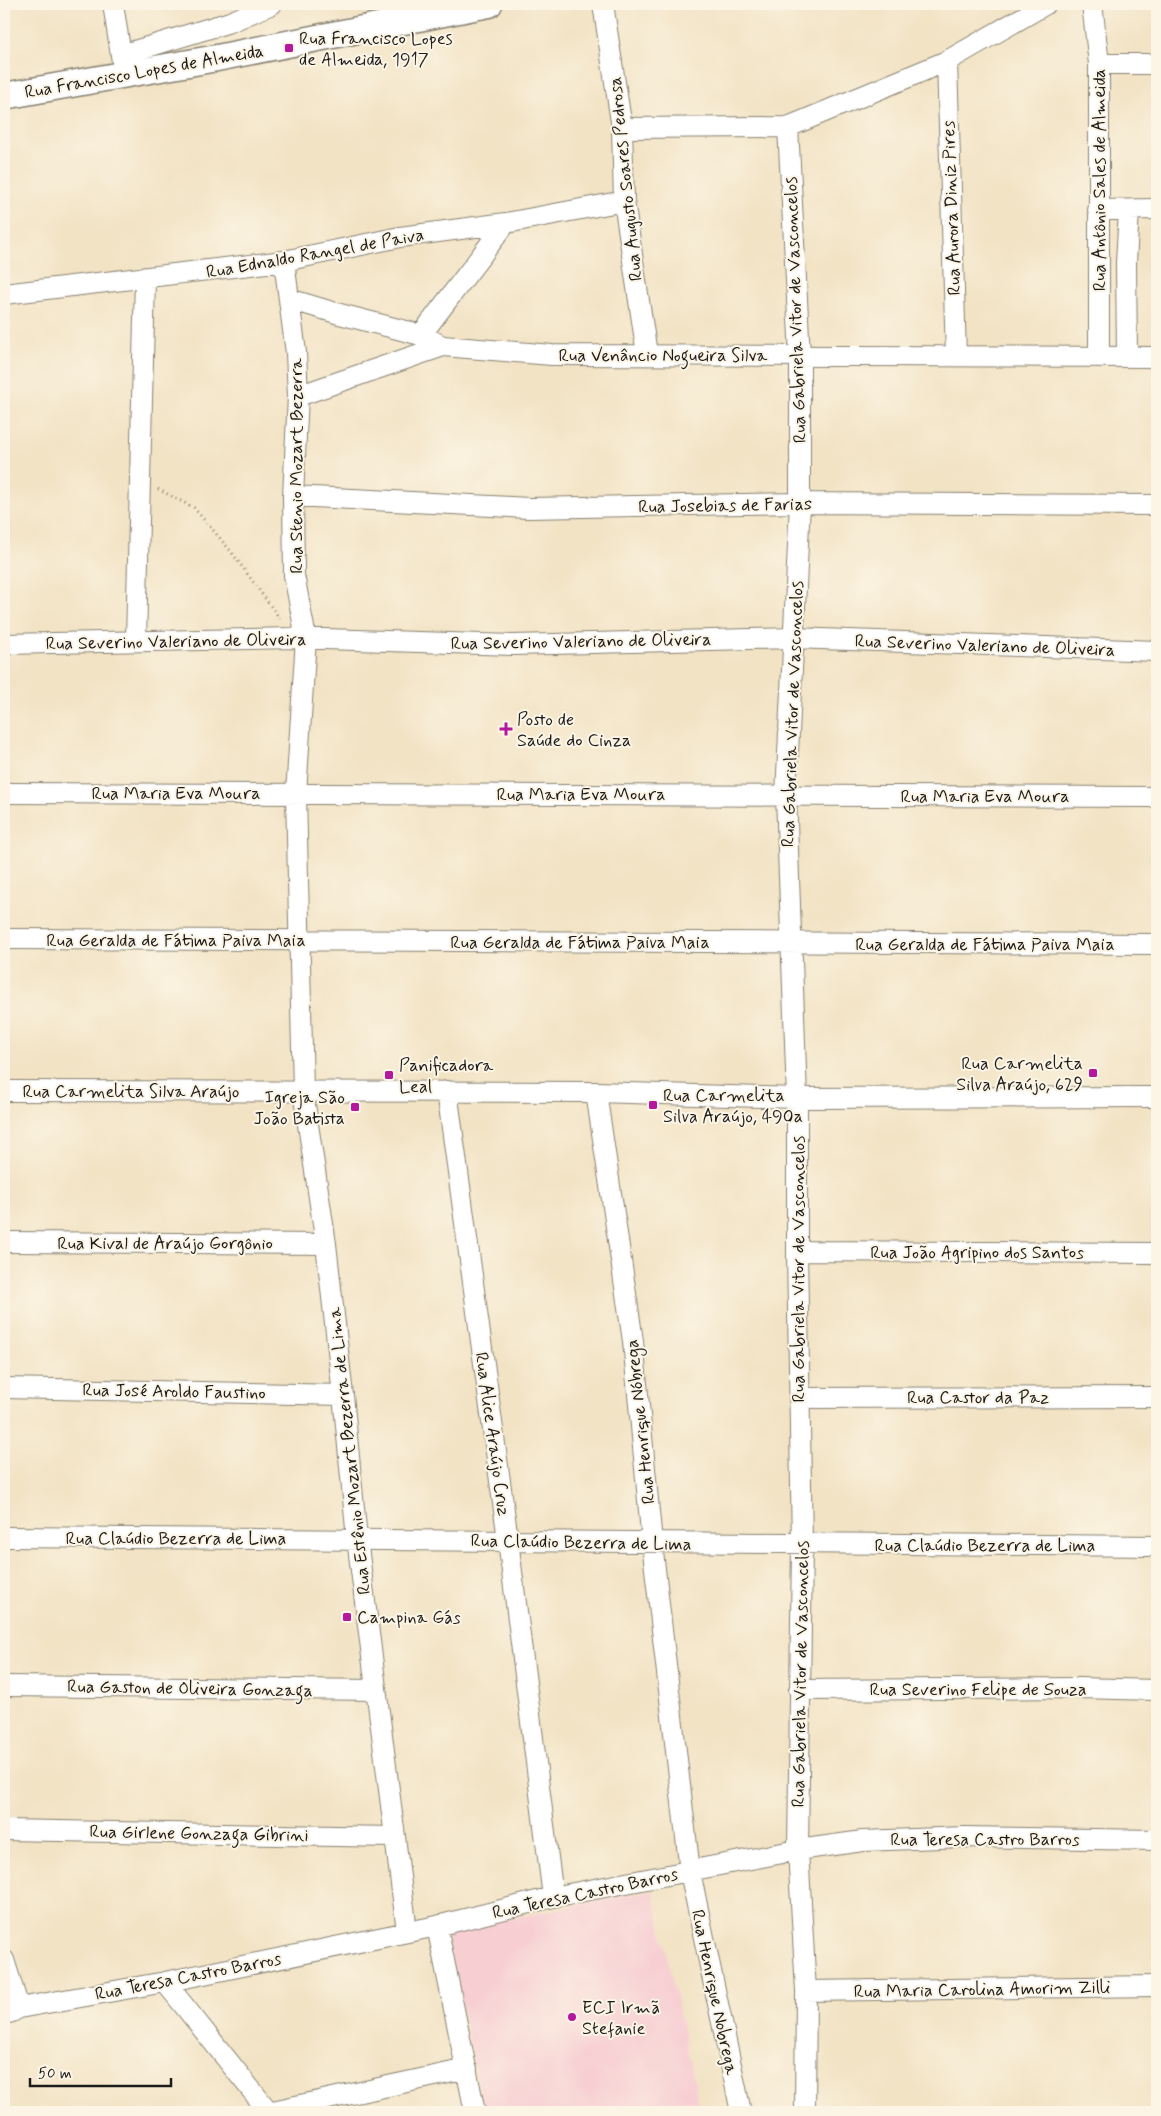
<svg xmlns="http://www.w3.org/2000/svg" width="1161" height="2116" viewBox="0 0 1161 2116" font-family="Mynerve,sans-serif">
  <style>
    .built { fill: #f7cfd3 }
    .lines { fill: none; stroke-linecap: round; stroke-linejoin: round }
    .minor-casing { stroke: #878070; stroke-width: 22 }
    .major-casing { stroke: #878070; stroke-width: 29 }
    .path { stroke: #878070; stroke-width: 3; stroke-dasharray: 1 4; stroke-linecap: butt }
    .minor { stroke: #fff; stroke-width: 20 }
    .major { stroke: #fff; stroke-width: 26 }
    .poi-dot { fill: #b5179e; stroke: #fcf5e5; stroke-width: 2 }
    .labels { text-anchor: middle; stroke-width: 4; stroke-linejoin: round; paint-order: stroke }
    .poi-label { font-size: 18px; fill: #1c1c1c; stroke: #fcf5e5; text-anchor: start }
    .street-label { font-size: 18px; fill: #1c1c1c; stroke: #fcf5e5 }
  </style>
  <rect width="100%" height="100%" fill="#fcf5e5"/>
  <filter id="ink" filterUnits="userSpaceOnUse"><feTurbulence type="fractalNoise" baseFrequency=".02" numOctaves="2"/><feDisplacementMap in="SourceGraphic" scale="10" xChannelSelector="R" yChannelSelector="G"/><feConvolveMatrix kernelMatrix="1 2 1 2 8 2 1 2 1" color-interpolation-filters="sRGB"/></filter>
  <filter id="wash" filterUnits="userSpaceOnUse"><feTurbulence type="fractalNoise" baseFrequency=".0096" numOctaves="4" result="noise"/><feDisplacementMap in="SourceGraphic" scale="20" xChannelSelector="R" yChannelSelector="G"/><feGaussianBlur stdDeviation="1.12" result="paint"/><feColorMatrix in="noise" values="0 0 0 0 0 0 0 0 0 0 0 0 0 0 0 0 0 1.4 0 .05"/><feComposite in="paint" operator="in"/></filter>
  <g filter="url(#wash)">
    <rect width="100%" height="100%" fill="#f2e3c5"/>
    <path class="built" d="M653,1890L699,2103L650,2112H484L446,1931Z"/>
  </g>
  <g filter="url(#ink)">
    <g class="lines">
      <g class="minor-casing">
        <path id="minor" d="M113,4L123,68
          M603,4L622,128L624,201L647,354
          M1092,4L1099,64V357
          M121,55L230,22L272,4
          M947,61L956,356
          M1099,64H1157
          M788,127L800,356V503L786,795L797,1098V1251L802,1545L798,1850L806,1991L805,2112
          M622,128L788,127L947,61L1046,4
          M1098,210L1157,209
          M284,261L296,353L298,396L293,496L294,575L306,638L296,794L303,1091L326,1244L343,1395L357,1539L407,1931
          M4,294L284,261L400,237L506,223L624,201
          M289,299L336,313L421,335L443,346
          M421,335L506,223
          M1127,356L1126,263L1129,210
          M298,396L443,346L552,355L1157,357
          M293,496L529,508L800,503L1157,505
          M136,641L145,279
          M4,644L293,638L513,645L793,638L1157,651
          M4,793L1157,797
          M4,939L1157,944
          M4,1091L596,1092L797,1098L1157,1097
          M447,1091L508,1540L553,1897
          M596,1092L633,1341L652,1543L690,1872L741,2112
          M4,1242L326,1244
          M797,1251L1157,1253
          M4,1388L343,1395
          M799,1398L1157,1397
          M4,1537L1157,1546
          M4,1686L376,1690
          M799,1690L1079,1688L1157,1690
          M4,1830L394,1837
          M437,1926L475,2112
          M4,1960L19,2008L12,2012L4,2014
          M165,1982L269,2112
          M806,1991L1157,1986
          M19,2008L165,1982L437,1926L553,1897L798,1850L863,1841L965,1837L1157,1840
          M268,2112L467,2069"/>
      </g>
      <g class="major-casing">
        <path id="major" d="M4,96L217,58L489,4"/>
      </g>
      <path class="path" d="M158,489L194,508L230,550L280,619"/>
      <use href="#minor" class="minor"/>
      <use href="#major" class="major"/>
    </g>
  </g>
  <g class="poi-dot">
    <rect x="284" y="43" width="10" height="10" rx="2.5"/>
    <path d="M503.5 721.5h5v5h5v5h-5v5h-5v-5h-5v-5h5z"/>
    <rect x="1088" y="1068" width="10" height="10" rx="2.5"/>
    <rect x="384" y="1070" width="10" height="10" rx="2.5"/>
    <rect x="648" y="1100" width="10" height="10" rx="2.5"/>
    <rect x="350" y="1102" width="10" height="10" rx="2.5"/>
    <rect x="342" y="1612" width="10" height="10" rx="2.5"/>
    <circle cx="572" cy="2017" r="5"/>
  </g>
  <g class="labels">
    <g class="poi-label">
      <text x="299" y="44">Rua Francisco Lopes<tspan x="299" dy="21">de Almeida, 1917</tspan></text>
      <text x="517" y="725">Posto de<tspan x="517" dy="21">Saúde do Cinza</tspan></text>
      <text x="1083" y="1069" text-anchor="end">Rua Carmelita<tspan x="1083" dy="21">Silva Araújo, 629</tspan></text>
      <text x="399" y="1071">Panificadora<tspan x="399" dy="21">Leal</tspan></text>
      <text x="663" y="1101">Rua Carmelita<tspan x="663" dy="21">Silva Araújo, 490a</tspan></text>
      <text x="345" y="1103" text-anchor="end">Igreja São<tspan x="345" dy="21">João Batista</tspan></text>
      <text x="357" y="1623">Campina Gás</text>
      <text x="582" y="2013">ECI Irmã<tspan x="582" dy="21">Stefanie</tspan></text>
    </g>
    <g class="street-label">
      <text transform="translate(144 71) rotate(-10)" y="6">Rua Francisco Lopes de Almeida</text>
      <text transform="translate(625 179) rotate(-96)" y="6">Rua Augusto Soares Pedrosa</text>
      <text transform="translate(1099 180) rotate(-90)" y="6">Rua Antônio Sales de Almeida</text>
      <text transform="translate(951 208) rotate(-92)" y="6">Rua Aurora Diniz Pires</text>
      <text transform="translate(315 253) rotate(-10)" y="6">Rua Ednaldo Rangel de Paiva</text>
      <text transform="translate(795 310) rotate(-92)" y="6">Rua Gabriela Vitor de Vasconcelos</text>
      <text x="663" y="361">Rua Venâncio Nogueira Silva</text>
      <text transform="translate(296 466) rotate(-90)" y="6">Rua Stenio Mozart Bezerra</text>
      <text transform="translate(725 505) rotate(-1)" y="6">Rua Josebias de Farias</text>
      <text transform="translate(176 641) rotate(-1)" y="6">Rua Severino Valeriano de Oliveira</text>
      <text transform="translate(581 641) rotate(-1)" y="6">Rua Severino Valeriano de Oliveira</text>
      <text transform="translate(985 645) rotate(2)" y="6">Rua Severino Valeriano de Oliveira</text>
      <text transform="translate(792 714) rotate(-88)" y="6">Rua Gabriela Vitor de Vasconcelos</text>
      <text x="176" y="799">Rua Maria Eva Moura</text>
      <text x="581" y="800">Rua Maria Eva Moura</text>
      <text x="985" y="802">Rua Maria Eva Moura</text>
      <text x="176" y="946">Rua Geralda de Fátima Paiva Maia</text>
      <text x="580" y="948">Rua Geralda de Fátima Paiva Maia</text>
      <text x="985" y="950">Rua Geralda de Fátima Paiva Maia</text>
      <text x="131" y="1097">Rua Carmelita Silva Araújo</text>
      <text x="165" y="1249">Rua Kival de Araújo Gorgônio</text>
      <text x="977" y="1258">Rua João Agripino dos Santos</text>
      <text transform="translate(798 1269) rotate(-90)" y="6">Rua Gabriela Vitor de Vasconcelos</text>
      <text transform="translate(174 1391) rotate(1)" y="6">Rua José Aroldo Faustino</text>
      <text x="978" y="1403">Rua Castor da Paz</text>
      <text transform="translate(640 1422) rotate(-96)" y="6">Rua Henrique Nóbrega</text>
      <text transform="translate(493 1434) rotate(82)" y="6">Rua Alice Araújo Cruz</text>
      <text transform="translate(349 1451) rotate(-96)" y="6">Rua Estênio Mozart Bezerra de Lima</text>
      <text x="176" y="1544">Rua Claúdio Bezerra de Lima</text>
      <text transform="translate(581 1542) rotate(1)" y="6">Rua Claúdio Bezerra de Lima</text>
      <text x="985" y="1551">Rua Claúdio Bezerra de Lima</text>
      <text transform="translate(800 1674) rotate(-89)" y="6">Rua Gabriela Vitor de Vasconcelos</text>
      <text transform="translate(190 1688) rotate(1)" y="6">Rua Gaston de Oliveira Gonzaga</text>
      <text x="978" y="1695">Rua Severino Felipe de Souza</text>
      <text transform="translate(199 1833) rotate(1)" y="6">Rua Girlene Gonzaga Gibrini</text>
      <text x="985" y="1845">Rua Teresa Castro Barros</text>
      <text transform="translate(585 1893) rotate(-12)" y="6">Rua Teresa Castro Barros</text>
      <text transform="translate(188 1976) rotate(-11)" y="6">Rua Teresa Castro Barros</text>
      <text transform="translate(982 1989) rotate(-1)" y="6">Rua Maria Carolina Amorim Zilli</text>
      <text transform="translate(715 1992) rotate(78)" y="6">Rua Henrique Nobrega</text>
    </g>
  </g>
  <rect width="1161" height="2116" fill="none" stroke="#fcf5e5" stroke-width="20"/>
  <path d="M30 2078v8h141v-8" fill="none" stroke="#1c1c1c" stroke-width="2.5"/>
  <text x="38" y="2078" font-size="15" fill="#1c1c1c" stroke="#fcf5e5" stroke-width="4" paint-order="stroke">50 m</text>
</svg>
